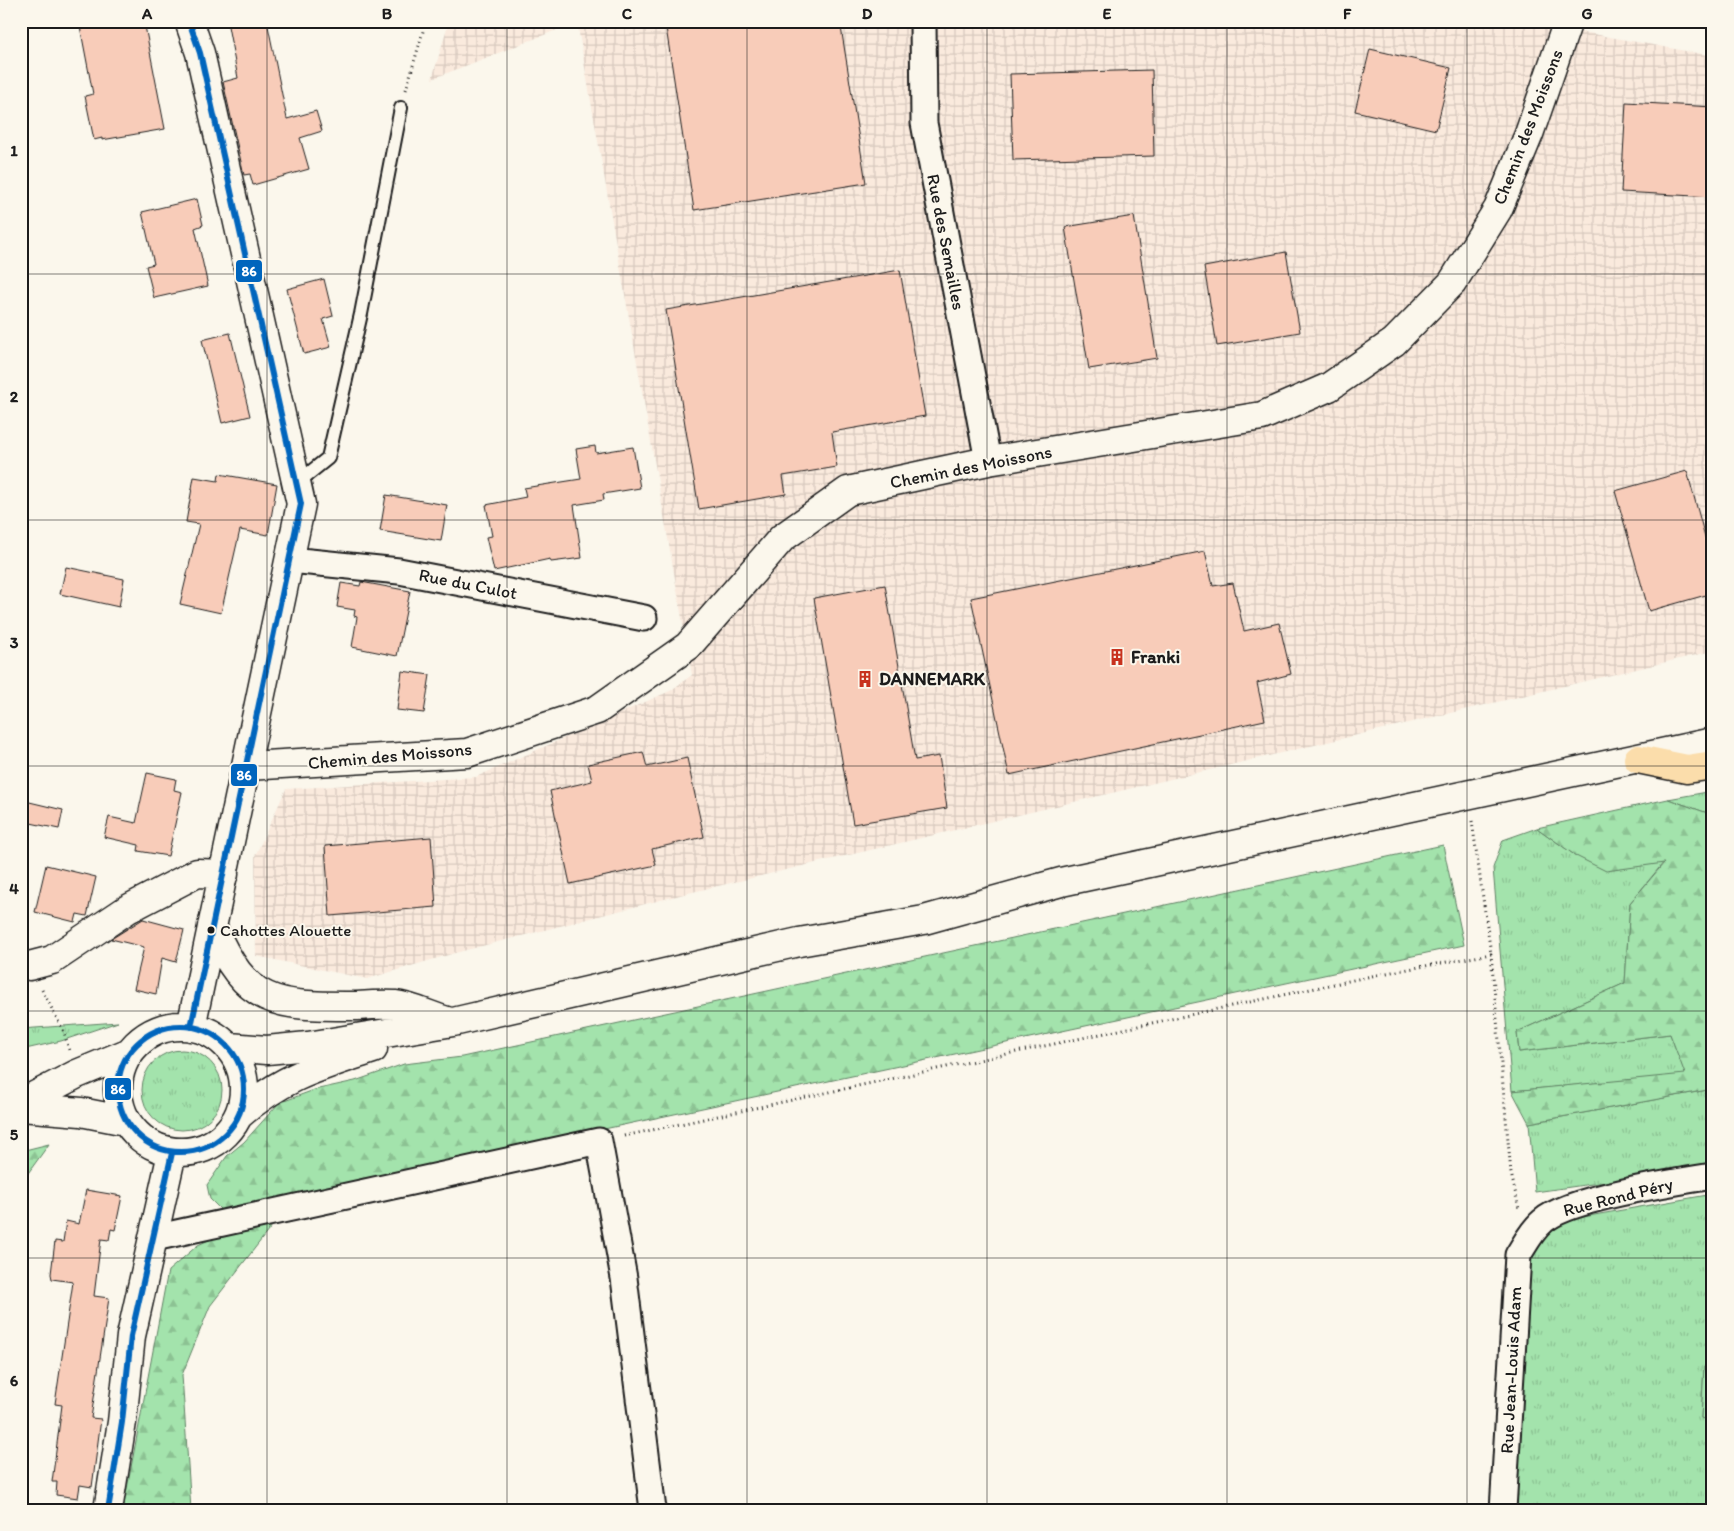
<svg xmlns="http://www.w3.org/2000/svg" width="1734" height="1531" viewBox="0 0 1734 1531" font-family="Itim,sans-serif">
  <style>
    .industrial { fill: url(#industrial-grid) }
    .grass { fill: url(#grass-tufts); stroke: #608064 }
    .forest { fill: url(#forest-firs); stroke: #608064 }
    .building { fill: #f8ccb9; stroke: #1c1c1c }
    .lines { fill: none; stroke-linecap: round; stroke-linejoin: round }
    .lane-casing { stroke: #1c1c1c; stroke-width: 16 }
    .street-casing { stroke: #1c1c1c; stroke-width: 29 }
    .secondary-casing { stroke: #1c1c1c; stroke-width: 31 }
    .highway-casing { stroke: #1c1c1c; stroke-width: 31 }
    .path { stroke: #1c1c1c; stroke-width: 3; stroke-dasharray: 1 4; stroke-linecap: butt }
    .lane { stroke: #fbf7ec; stroke-width: 12 }
    .street { stroke: #fbf7ec; stroke-width: 25 }
    .secondary { stroke: #fbf7ec; stroke-width: 28 }
    .highway { stroke: #fbddab; stroke-width: 28 }
    .bus-1-casing { stroke: #fbf7ec; stroke-width: 10 }
    .bus-1 { stroke: #0065bd; stroke-width: 6 }
    .grid { fill: none; stroke: #1c1c1c; stroke-width: 1; stroke-opacity: 0.55 }
    .bus-dot { fill: #1c1c1c; stroke: #fbf7ec; stroke-width: 2 }
    .labels { text-anchor: middle; stroke-width: 4; stroke-linejoin: round; paint-order: stroke }
    .bus-label { font-size: 17px; fill: #1c1c1c; stroke: #fbf7ec; text-anchor: start }
    .street-label { font-size: 18px; fill: #1c1c1c; stroke: #fbf7ec }
    .poi-label { font-size: 18px; font-weight: bold; fill: #1c1c1c; stroke: #fbf7ec; text-anchor: start }
    .line-badge { stroke: #fbf7ec; stroke-width: 2 }
    .badge-label { font-size: 14px; text-anchor: middle; font-weight: bold; fill: #fff }
    .neatline { fill: none; stroke: #1c1c1c; stroke-width: 2 }
    .grid-label { font-size: 16px; text-anchor: middle; font-weight: bold; fill: #1c1c1c }
  </style>
  <defs>
    <pattern id="industrial-grid" width="8" height="8" patternUnits="userSpaceOnUse" patternTransform="scale(1.25)"><rect width="8" height="8" fill="#faeadd"/><path d="M0 4h8M4 0v8" fill="none" stroke="#d6c8bd"/></pattern>
    <pattern id="grass-tufts" width="24" height="20" patternUnits="userSpaceOnUse" patternTransform="scale(1.25)"><rect width="24" height="20" fill="#a3e3ac"/><path d="M3 7l-1-3M5 7V3M7 7l1-3M15 17l-1-3M17 17v-4M19 17l1-3" fill="none" stroke="#8cc293"/></pattern>
    <pattern id="forest-firs" width="22" height="20" patternUnits="userSpaceOnUse" patternTransform="scale(1.25)"><rect width="22" height="20" fill="#a3e3ac"/><path d="M5 1l3.5 6h-7zM16 11l3.5 6h-7z" fill="#8cc293"/></pattern>
  </defs>
  <rect width="100%" height="100%" fill="#fbf7ec"/>
  <filter id="ink" filterUnits="userSpaceOnUse"><feTurbulence type="fractalNoise" baseFrequency=".02" numOctaves="2"/><feDisplacementMap in="SourceGraphic" scale="10" xChannelSelector="R" yChannelSelector="G"/><feConvolveMatrix kernelMatrix="1 2 1 2 8 2 1 2 1" color-interpolation-filters="sRGB"/></filter>
  <g filter="url(#ink)">
    <path class="industrial" d="M449,21H1523L1713,56V651L684,894L455,953L367,979L256,956L255,856L286,789L476,777L670,691L692,675L577,22L432,79Z"/>
    <path class="grass" d="M1713,791V815L1668,799Z
      M1537,828L1576,856L1664,862L1630,903L1625,983L1517,1032L1519,1052L1670,1034L1686,1075L1512,1091L1493,868L1503,840Z
      M118,1022L61,1041L21,1050V1029Z
      M142 1090a40 40 0 1 1 80 0a40 40 0 1 1-80 0Z
      M1713,1089V1167L1535,1192L1529,1123Z
      M1713,1194V1357L1704,1367L1701,1418L1713,1422V1510H1512L1529,1259L1545,1232L1566,1220Z"/>
    <path class="forest" d="M1668,799L1713,815V1089L1529,1123L1512,1091L1685,1074L1670,1034L1519,1052L1517,1032L1625,983L1630,903L1664,863L1606,871L1576,856L1537,828Z
      M1443,845L1464,945L296,1195L210,1306L182,1375L191,1510H123L168,1271L198,1245L226,1232L227,1216L210,1199L207,1185L227,1156L244,1142L279,1103L314,1090L355,1081L404,1064L462,1057Z
      M49,1144L21,1183V1151Z
      M1713,1357V1422L1701,1418L1704,1367Z"/>
    <path class="building" d="M79,21H144L165,129L102,140V138L94,140L85,96L93,94Z
      M227,21H267L287,119L316,111L322,131L300,138L309,169L253,185L250,174L244,175L223,82L238,78Z
      M665,21H840L866,183L694,210Z
      M1370,49L1451,68L1436,130L1355,111Z
      M1152,70L1154,156L1013,160L1010,74Z
      M1626,102L1713,107V197L1621,192Z
      M197,199L203,225L195,228L208,286L154,298L146,266L154,264L142,212Z
      M1134,216L1157,358L1089,369L1065,227Z
      M1286,252L1300,332L1217,346L1204,267Z
      M900,270L925,416L832,432L837,467L783,476L786,494L699,509L666,310Z
      M324,279L333,316L323,319L331,347L304,354L287,289Z
      M230,333L250,416L222,423L202,340Z
      M595,446L596,453L633,447L640,488L603,494L604,500L574,505L582,558L551,562L550,559L494,571L486,537L492,536L486,505L526,497L524,488L581,479L576,449Z
      M1687,471L1713,566V593L1649,611L1615,491Z
      M219,474L277,484L268,535L240,530L221,613L180,604L199,524L186,522L194,477L218,481Z
      M386,495L447,505L441,541L380,531Z
      M1205,551L1213,586L1233,583L1244,631L1279,623L1291,674L1257,683L1265,720L1009,775L971,598Z
      M66,567L124,579L119,607L60,594Z
      M361,582L410,591L397,656L352,647L357,617L354,616L355,610L337,607L341,583L360,586Z
      M885,585L915,760L939,756L947,808L853,824L814,598Z
      M402,671L430,675L424,713L397,710Z
      M643,752L647,767L687,758L704,837L652,849L656,865L570,884L550,791L592,781L588,764Z
      M147,773L176,779L174,790L182,792L168,856L138,851L139,845L104,837L109,817L136,823Z
      M21,800L63,810L59,829L21,821Z
      M431,837L436,907L330,916L325,846Z
      M46,865L96,877L87,916L77,914L75,922L35,912Z
      M143,919L184,930L176,962L162,958L156,994L134,989L144,947L111,939Z
      M86,1190L122,1196L115,1230L111,1229L109,1240L101,1239L94,1296L109,1298L91,1418L101,1419L92,1487L80,1485L78,1498L56,1495L57,1482H52L62,1405L55,1404L73,1282L52,1279L51,1274L55,1241L63,1242L66,1221L79,1224Z"/>
    <g class="lines">
      <g class="lane-casing">
        <path id="lane" d="M297,483L328,458L361,314L401,108"/>
      </g>
      <g class="street-casing">
        <path id="street" d="M923,21L924,123L988,461
          M290,560L399,571L644,618
          M154,1238L599,1141L624,1278L653,1510
          M1503,1510L1518,1255C1525,1244 1532,1230 1543,1221C1569,1198 1675,1182 1713,1176"/>
      </g>
      <g class="secondary-casing">
        <path id="secondary" d="M189,21L200,53L301,504L191,1027
          M247,766L467,753L597,710L688,646L782,538L848,491L988,461L1262,416L1329,387L1394,342L1452,283L1498,209L1529,134L1568,21
          M212,926C247,1007 276,1006 357,1006C370,1005 383,1004 395,1005C412,1007 430,1016 447,1021
          M21,964L29,966L52,960L128,909L197,873L224,874
          M118 1089a63 63 0 1 1 126 0a63 63 0 1 1-126 0Z
          M229,1047L267,1050L308,1046L453,1022L799,942L924,920L1061,882L1713,742
          M21,1103L77,1074L130,1052
          M21,1107L81,1112L126,1121
          M239,1115C283,1076 319,1067 373,1049
          M108,1510L122,1422L131,1336L172,1153"/>
      </g>
      <g class="highway-casing">
        <path id="highway" d="M1638,759L1687,769L1713,765"/>
      </g>
      <path class="path" d="M406,90L426,21
        M1472,821L1491,954
        M42,990L64,1032L69,1050
        M624,1136L1381,974L1491,954L1511,1173L1519,1209"/>
      <use href="#lane" class="lane"/>
      <use href="#street" class="street"/>
      <use href="#secondary" class="secondary"/>
      <use href="#highway" class="highway"/>
      <g class="bus-1-casing">
        <path id="bus-1" d="M189,21L200,53L301,504L191,1027
          M118 1089a63 63 0 1 1 126 0a63 63 0 1 1-126 0Z
          M108,1510L122,1422L131,1336L172,1153"/>
      </g>
      <use href="#bus-1" class="bus-1"/>
    </g>
  </g>
  <path class="grid" d="M267,21V1510M507,21V1510M747,21V1510M987,21V1510M1227,21V1510M1467,21V1510M21,274H1713M21,520H1713M21,766H1713M21,1011H1713M21,1258H1713"/>
  <defs>
    <g id="building-bare" transform="scale(1.35)"><path d="M-4-6H4V6H1V3H-1V6H-4ZM-2.5-4.3h1.7v1.8h-1.7ZM.8-4.3h1.7v1.8H.8ZM-2.5-1h1.7V.8h-1.7ZM.8-1h1.7V.8H.8Z" fill="#c8321e" stroke="#fbf7ec" stroke-width="2.5" paint-order="stroke"/></g>
  </defs>
  <g fill-rule="evenodd">
    <use href="#building-bare" x="1117" y="657"/>
    <use href="#building-bare" x="865" y="679"/>
  </g>
  <circle class="bus-dot" cx="211" cy="930" r="4.5"/>
  <g class="labels">
    <g class="bus-label">
      <text x="220" y="936">Cahottes Alouette</text>
    </g>
    <g class="street-label">
      <text transform="translate(1528 127) rotate(-69)" y="6">Chemin des Moissons</text>
      <text transform="translate(946 242) rotate(79)" y="6">Rue des Semailles</text>
      <text transform="translate(971 467) rotate(-11)" y="6">Chemin des Moissons</text>
      <text transform="translate(468 584) rotate(11)" y="6">Rue du Culot</text>
      <text transform="translate(390 756) rotate(-5)" y="6">Chemin des Moissons</text>
      <text transform="translate(1618 1197) rotate(-14)" y="6">Rue Rond Péry</text>
      <text transform="translate(1511 1370) rotate(-87)" y="6">Rue Jean-Louis Adam</text>
    </g>
    <g class="poi-label">
      <text x="1131" y="663">Franki</text>
      <text x="879" y="685">DANNEMARK</text>
    </g>
  </g>
  <g class="line-badge">
    <rect x="235" y="259" width="28" height="24" rx="5" fill="#0065bd"/>
    <rect x="230" y="763" width="28" height="24" rx="5" fill="#0065bd"/>
    <rect x="104" y="1077" width="28" height="24" rx="5" fill="#0065bd"/>
  </g>
  <g class="badge-label">
    <text x="249" y="276">86</text>
    <text x="244" y="780">86</text>
    <text x="118" y="1094">86</text>
  </g>
  <rect width="1734" height="1531" fill="none" stroke="#fbf7ec" stroke-width="55"/>
  <rect x="28" y="28" width="1678" height="1476" class="neatline"/>
  <g class="grid-label">
    <text x="147" y="19">A</text>
    <text x="387" y="19">B</text>
    <text x="627" y="19">C</text>
    <text x="867" y="19">D</text>
    <text x="1107" y="19">E</text>
    <text x="1347" y="19">F</text>
    <text x="1587" y="19">G</text>
    <text x="14" y="156">1</text>
    <text x="14" y="402">2</text>
    <text x="14" y="648">3</text>
    <text x="14" y="894">4</text>
    <text x="14" y="1140">5</text>
    <text x="14" y="1386">6</text>
  </g>
</svg>
